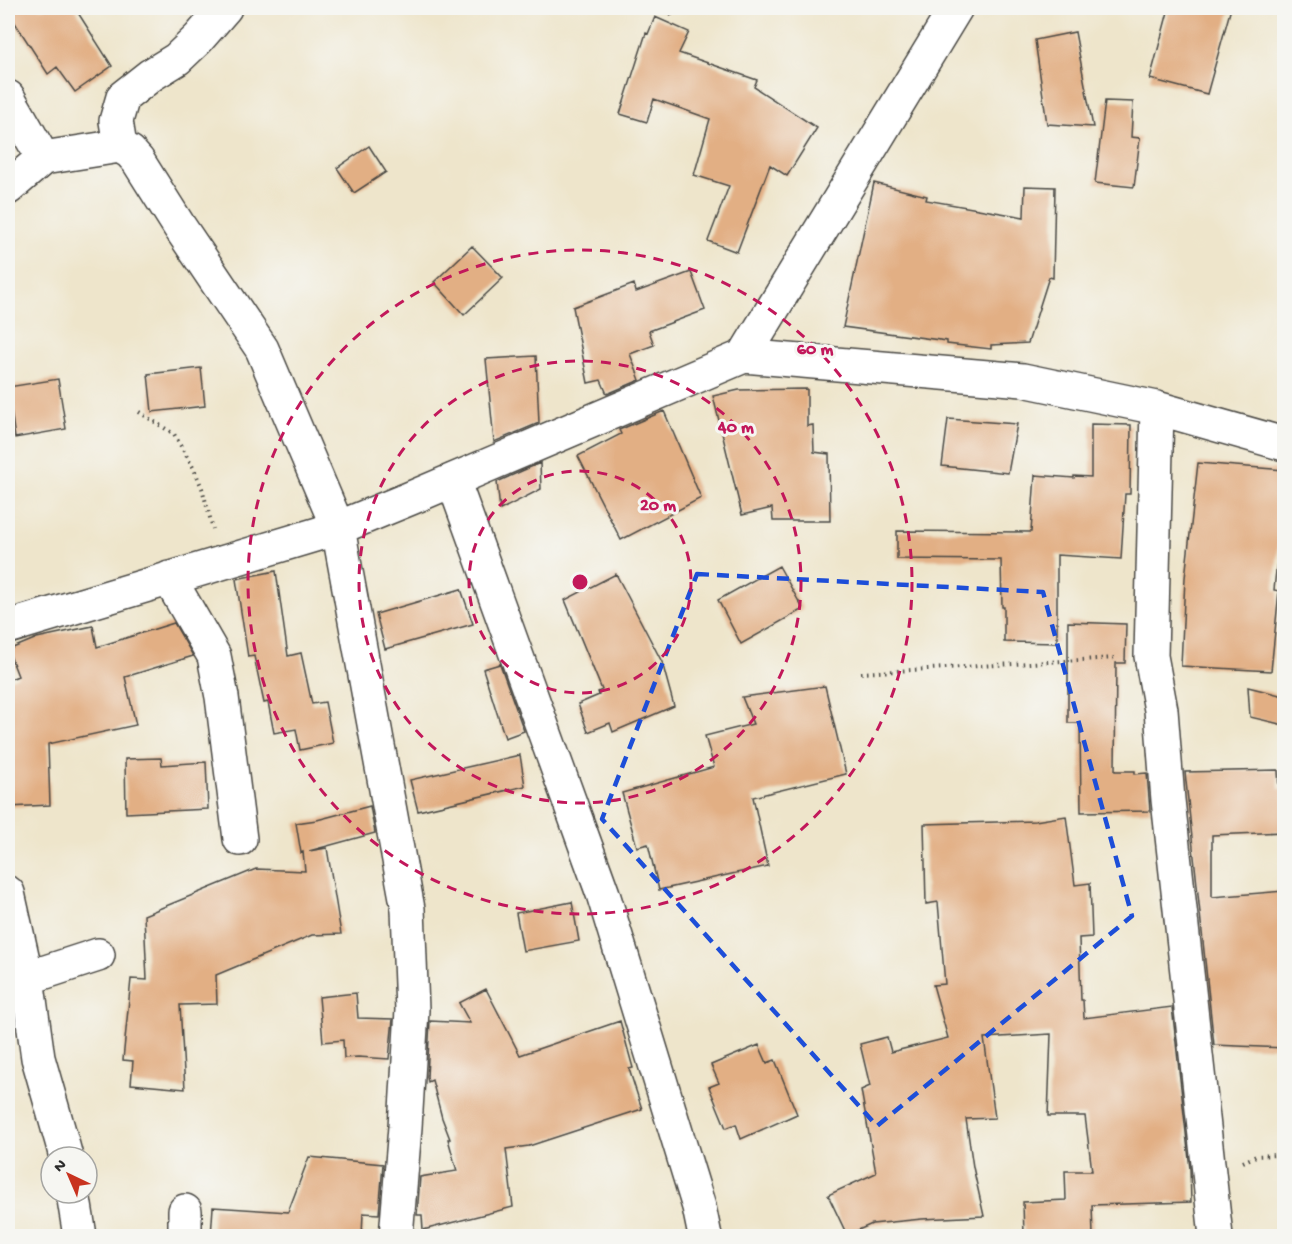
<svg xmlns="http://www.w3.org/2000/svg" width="1292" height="1244" viewBox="0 0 1292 1244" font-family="'Gochi Hand',sans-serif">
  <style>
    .building { fill: #e2af84 }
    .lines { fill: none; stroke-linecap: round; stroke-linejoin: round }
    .minor-casing { stroke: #484743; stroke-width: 36 }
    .path { stroke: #484743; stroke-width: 4; stroke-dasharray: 1.5 4.5; stroke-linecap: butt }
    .minor { stroke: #fff; stroke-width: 33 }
    .marked { fill: none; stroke: #1d4ed8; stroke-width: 4.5; stroke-dasharray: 12 8; stroke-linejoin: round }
    .ring { fill: none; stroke: #c2185b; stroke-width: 3; stroke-dasharray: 10 8 }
    .centre { fill: #c2185b; stroke: #f6f6f2; stroke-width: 3 }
    .ring-label { font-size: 18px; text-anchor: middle; font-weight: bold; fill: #c2185b; stroke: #f6f6f2; stroke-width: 6; stroke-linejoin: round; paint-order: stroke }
  </style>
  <rect width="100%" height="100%" fill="#f6f6f2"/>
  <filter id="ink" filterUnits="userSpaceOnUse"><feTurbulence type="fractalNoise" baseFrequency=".0167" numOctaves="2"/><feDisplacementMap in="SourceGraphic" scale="12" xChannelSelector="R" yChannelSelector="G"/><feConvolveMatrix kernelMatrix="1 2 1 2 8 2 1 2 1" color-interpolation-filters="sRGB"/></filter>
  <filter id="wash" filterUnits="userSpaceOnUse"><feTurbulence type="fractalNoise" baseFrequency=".008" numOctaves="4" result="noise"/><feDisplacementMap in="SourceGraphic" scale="24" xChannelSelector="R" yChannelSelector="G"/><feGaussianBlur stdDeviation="1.35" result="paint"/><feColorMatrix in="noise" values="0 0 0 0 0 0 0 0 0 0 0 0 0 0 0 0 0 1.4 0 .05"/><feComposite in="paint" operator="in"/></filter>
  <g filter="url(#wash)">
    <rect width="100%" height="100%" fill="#eee5cb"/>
    <g id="blocks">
      <path class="building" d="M8,8H75L112,66L75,92L57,67L48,74L8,12Z
        M1169,8H1231L1207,94L1150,79Z
        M655,17L689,32L679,53L757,80L754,87L817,128L787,176L770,165L737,252L708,241L729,186L694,175L710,119L654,99L647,122L620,114L646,33L648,34Z
        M1075,32L1093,127L1047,124L1035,40Z
        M1105,101L1133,102L1131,137L1140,138L1134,187L1095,183Z
        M369,146L386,172L354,193L337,168Z
        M874,183L927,196L926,200L1024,217L1025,186L1055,187L1053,278L1049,277L1028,343L991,345V349L947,344V341L843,327Z
        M472,246L503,278L464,315L434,282Z
        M691,272L705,310L649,331L654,345L630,354L640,380L607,394L601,380L588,383L573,307L634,284L636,292Z
        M536,356L539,423L494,442L486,359Z
        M201,368L205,406L152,412L148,374Z
        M58,379L66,429L15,438L8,387Z
        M807,389V426L813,425L814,452L829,454L830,521H773L772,508L742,515L713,396L739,390Z
        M664,411L701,498L621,540L578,456L621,434L619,430Z
        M948,419L1017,424L1008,473L942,466Z
        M1091,424L1131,425L1130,494H1125L1121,559L1057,555V643L1004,642V607H1002L1001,560L897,559V531L1031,532L1035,475L1074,478V476L1091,477Z
        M540,463L541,489L500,510L497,482Z
        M1198,463L1284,470V515L1282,514L1274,590L1279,591L1271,671L1181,666L1185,578Z
        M779,566L803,609L741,644L718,600Z
        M276,571L288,656L301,653L312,704L325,702L333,743L300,750L296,729L274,733L268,702L264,703L254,656L248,657L236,579Z
        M616,574L662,662L674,706L613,732L610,723L588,732L578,704L599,695L598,692L602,690L565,600Z
        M461,589L473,624L385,649L376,614Z
        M1068,622L1126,624L1125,663H1116L1115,771H1135V774L1147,773L1150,811L1081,812L1080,723H1068Z
        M174,623L193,656L125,677L136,725L48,744L50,805L8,807V680L18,676L8,650L37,638L93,626L97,647Z
        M500,664L524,731L505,738L483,669Z
        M825,686L846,774L753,797L768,866L659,890L648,844L637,847L622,793L714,767L705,736L753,724L742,697Z
        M1248,687L1284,696V725L1250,717Z
        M520,755L525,786L418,811L410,780Z
        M161,758L162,765L206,762L208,809L126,813L125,759Z
        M1278,770L1279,789H1283L1284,804V832L1212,835V897L1284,891V1048L1214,1045L1185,772Z
        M370,806L375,833L309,851L327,848L341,934L312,935L216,975L217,1004L180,1005L185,1089L131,1084L133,1061L123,1060L131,979L147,980L144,915L256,869L305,871L303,852L301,853L296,823L317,820Z
        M1066,816L1075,885L1090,883L1092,937L1079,938L1081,1000H1083L1084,1018L1172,1007L1190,1169L1191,1202L1092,1205L1093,1236H1024L1023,1202L1066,1200L1065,1171H1092L1085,1116H1048L1051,1034L984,1038L995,1118L966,1119L973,1167L984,1216L922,1219L872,1224L847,1235L828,1195L876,1173L861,1090L870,1086L860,1044L887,1037L891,1052L948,1038L933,985L945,984L938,902L926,904L924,824L1035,821Z
        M572,902L579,941L523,951L516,913Z
        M486,989L520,1055L620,1021L633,1068L629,1069L642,1109L529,1146L506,1149L513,1207L423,1230L422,1215H417L420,1177L457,1171L448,1139H450L442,1118L432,1080L428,1082L427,1077L430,1021L470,1023L459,1003Z
        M356,993L358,1018L393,1019L389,1059L358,1057L344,1058L343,1040L323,1042L319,997Z
        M759,1045L767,1063L775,1060L797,1114L741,1139L736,1124L726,1128L709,1087L719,1083L711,1065Z
        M309,1157L383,1164L379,1214L363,1213L362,1236H211L213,1207L288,1212Z"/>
    </g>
  </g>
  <g filter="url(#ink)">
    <use href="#blocks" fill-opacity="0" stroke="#484743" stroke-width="1.5"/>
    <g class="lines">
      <g class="minor-casing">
        <path id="minor" d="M8,97L43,158
          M120,146L116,121L123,97L151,75L177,59L198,39L225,8
          M8,188L43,158L120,146L130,152L138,161L179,226L262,349L338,528L408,909L412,1010L405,1127L396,1236
          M744,356L1023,380L1157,408L1284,444
          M1157,408L1151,656L1161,710L1168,800L1216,1236
          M453,480L603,894L699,1207L705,1236
          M169,578L214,656L222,697L240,839
          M8,627L338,528L411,498L744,356L956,8
          M8,893L27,978L38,1058L62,1142L66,1157
          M27,978L98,955
          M73,1193L80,1236
          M185,1211V1236"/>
      </g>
      <path class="path" d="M669,8L672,15
        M139,412L174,434L194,469L202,488L213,529
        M861,673L1115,658
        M1243,1162L1256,1156L1277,1155L1284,1152"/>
      <use href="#minor" class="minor"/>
    </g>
  </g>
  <path class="marked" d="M697,574L1043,592L1132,916L877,1126L602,819Z"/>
  <g class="ring">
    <circle cx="580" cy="582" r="111"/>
    <circle cx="580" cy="582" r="221"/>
    <circle cx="580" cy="582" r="332"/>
  </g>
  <circle cx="580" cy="582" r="9" class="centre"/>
  <g class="ring-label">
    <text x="815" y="354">60 m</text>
    <text x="736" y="432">40 m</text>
    <text x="658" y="510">20 m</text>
  </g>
  <rect width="1292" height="1244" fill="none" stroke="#f6f6f2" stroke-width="30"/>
  <g transform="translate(69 1175) rotate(316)"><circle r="28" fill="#f6f6f2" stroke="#a5a5a2" stroke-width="1.5"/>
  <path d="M0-4.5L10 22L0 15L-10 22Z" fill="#c8321e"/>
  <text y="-9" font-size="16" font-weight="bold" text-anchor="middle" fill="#2b2b2b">N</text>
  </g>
</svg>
